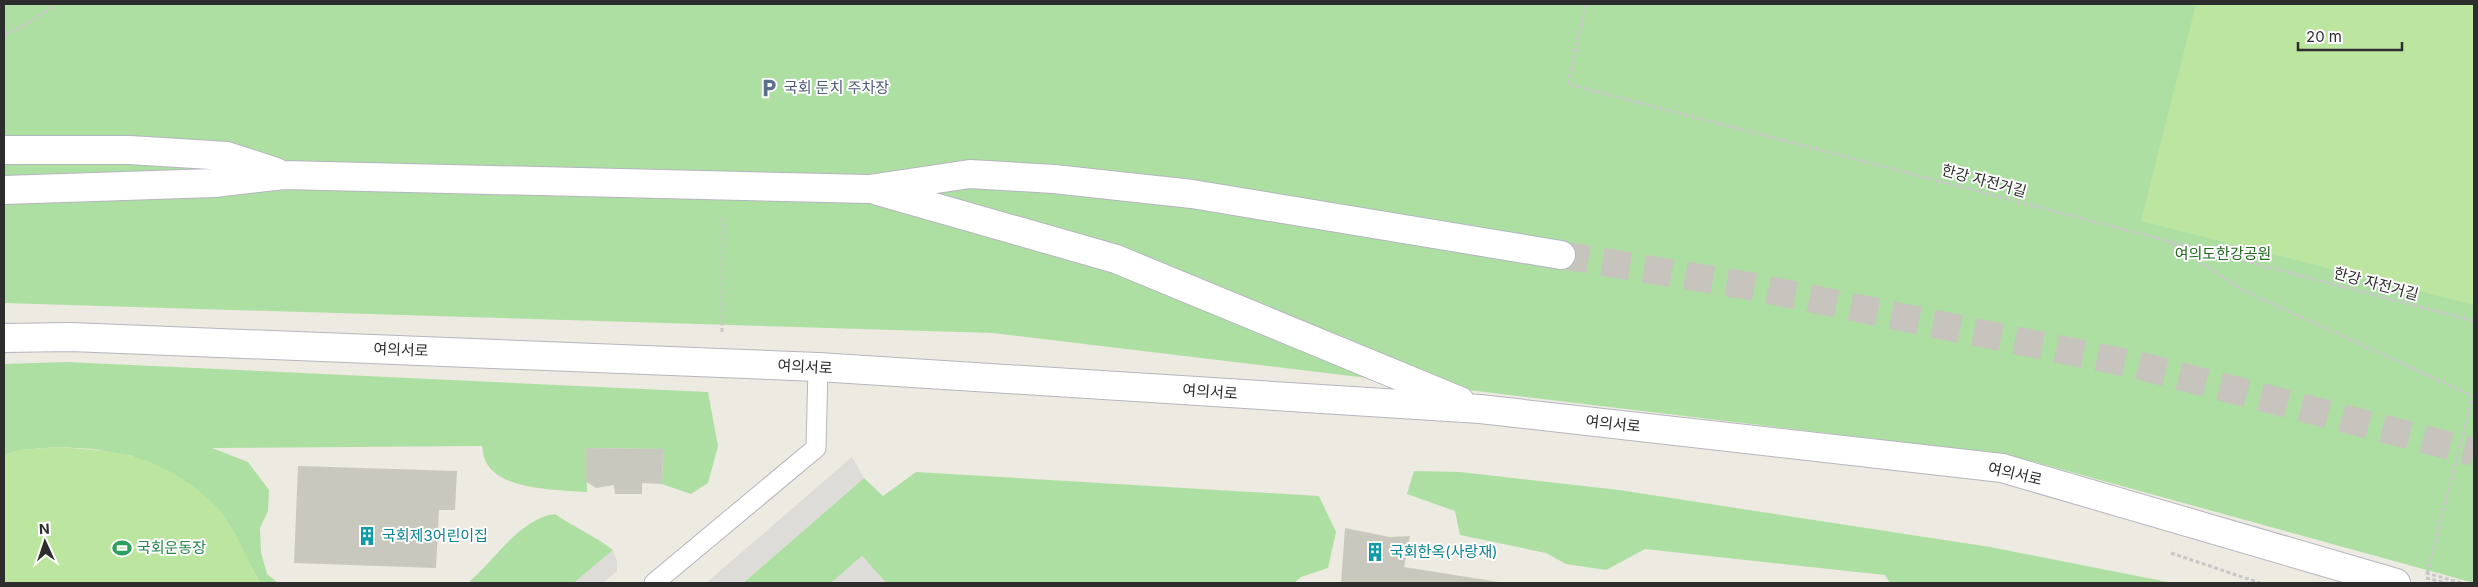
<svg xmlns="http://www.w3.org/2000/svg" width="2478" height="587" viewBox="0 0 2478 587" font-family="Inter,'Noto Sans KR',sans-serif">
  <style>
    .green { fill: #addfa3 }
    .pitch { fill: #bce5a0 }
    .plaza { fill: #dedcd8 }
    .building { fill: #c9c8bf }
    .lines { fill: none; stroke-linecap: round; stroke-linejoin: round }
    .secondary-tunnel { stroke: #c7c4bd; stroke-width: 28; stroke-dasharray: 28 14; stroke-linecap: butt }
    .service-casing { stroke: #b5b5bf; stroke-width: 21 }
    .secondary-casing { stroke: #b5b5bf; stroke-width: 30 }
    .path { stroke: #c8c8c8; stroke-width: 3; stroke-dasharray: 4 2.5; stroke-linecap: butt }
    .service { stroke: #fff; stroke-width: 19 }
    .secondary { stroke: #fff; stroke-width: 28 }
    .labels { text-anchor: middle; stroke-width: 4; stroke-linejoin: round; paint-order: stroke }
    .service-label { font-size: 15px; fill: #4e5e75; stroke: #fff; text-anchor: start }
    .street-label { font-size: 15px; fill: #2d2d2d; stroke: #fff }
    .park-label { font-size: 15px; fill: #246622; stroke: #fff }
    .culture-label { font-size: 15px; fill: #0d838f; stroke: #fff; text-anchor: start }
    .leisure-label { font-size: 15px; fill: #27864d; stroke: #fff; text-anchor: start }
  </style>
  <rect width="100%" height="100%" fill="#edeae1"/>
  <path class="green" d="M4,4H2474V583L2009,455L993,333L4,303Z
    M67,362L708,392L718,446L708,483L691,494L662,484L663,449L586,448L587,492C559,490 494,491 484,457C483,454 483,449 482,446L212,448L248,462L269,490L268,511L260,528L261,552L267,574L278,583H260L222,513L132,456L93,449L58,447L21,450L4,455V364Z
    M1414,471L1460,472L1619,490L1990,547L2173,583H1890L1885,575L1645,549L1606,570L1566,564L1546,553L1460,535L1455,511L1407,494Z
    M916,472L1319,496L1336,532L1328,568L1301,577L1294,583H886L862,556L831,583H743L864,478L883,496Z
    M555,514C574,527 595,536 613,550L574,583H468C494,561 520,518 555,514Z"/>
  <path class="pitch" d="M2196,4H2474V305L2141,221Z
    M58,447C83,449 107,450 131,456C163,464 200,487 221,512C234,527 250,565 260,583H4V455L21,450Z"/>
  <path class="plaza" d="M852,457L864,478L743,583H706Z
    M613,550L617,561V571L603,583H574Z
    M862,556L886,583H831Z"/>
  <path class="building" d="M586,448L663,449L662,484L642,483V494H615L614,485L596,488L585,481Z
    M298,466L457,471L455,510H439L436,568L294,563Z
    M1345,528L1390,537L1410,536L1404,567L1505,583H1341Z"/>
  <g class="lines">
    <path class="secondary-tunnel" d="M1561,255L1749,286L2137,365L2474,452"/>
    <g class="service-casing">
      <path id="service" d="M654,583L816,448L818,367"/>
    </g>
    <g class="secondary-casing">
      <path id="secondary" d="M4,150H130L227,156L276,172
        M4,190L214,183L284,175L869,189L970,174L1054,179L1192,194L1561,255
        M878,191L1116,259L1460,401
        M4,338L71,337L818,367L1480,409L2002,468L2396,583"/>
    </g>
    <path class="path" d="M1586,4L1568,84L2474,321
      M4,34L15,31L57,4
      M2170,243L2243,290L2473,396L2427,574
      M722,332L723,216
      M2171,553L2260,583
      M2426,573L2462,583
      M2426,578L2447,583"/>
    <use href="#service" class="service"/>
    <use href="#secondary" class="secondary"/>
  </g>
  <defs>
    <g id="parking-bare" transform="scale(1.5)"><path d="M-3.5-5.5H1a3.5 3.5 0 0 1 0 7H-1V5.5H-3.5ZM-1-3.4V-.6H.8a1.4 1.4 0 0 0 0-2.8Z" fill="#5c6f8a" stroke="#fff" stroke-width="2.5" paint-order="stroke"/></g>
    <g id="building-bare" transform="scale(1.5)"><path d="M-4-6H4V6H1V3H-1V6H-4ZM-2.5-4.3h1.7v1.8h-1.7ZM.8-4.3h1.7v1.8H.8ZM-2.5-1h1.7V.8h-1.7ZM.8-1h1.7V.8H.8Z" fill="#0f9aa8" stroke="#fff" stroke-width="2.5" paint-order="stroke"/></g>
    <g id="stadium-bare" transform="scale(1.5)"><path d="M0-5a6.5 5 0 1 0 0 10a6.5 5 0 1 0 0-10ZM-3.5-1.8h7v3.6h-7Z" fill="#2e9e5b" stroke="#fff" stroke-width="2.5" paint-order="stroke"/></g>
  </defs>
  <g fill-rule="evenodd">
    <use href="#parking-bare" x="769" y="88"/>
    <use href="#building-bare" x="367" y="536"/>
    <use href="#stadium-bare" x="122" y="548"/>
    <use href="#building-bare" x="1375" y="552"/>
  </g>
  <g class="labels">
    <g class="service-label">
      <text x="784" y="93">국회 둔치 주차장</text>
    </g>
    <g class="street-label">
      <text transform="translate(1984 181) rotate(15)" y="5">한강 자전거길</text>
      <text transform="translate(2376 284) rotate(15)" y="5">한강 자전거길</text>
      <text transform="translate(401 350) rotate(2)" y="5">여의서로</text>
      <text transform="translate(805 367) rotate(3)" y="5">여의서로</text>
      <text transform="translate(1210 392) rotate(4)" y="5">여의서로</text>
      <text transform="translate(1613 424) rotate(6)" y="5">여의서로</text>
      <text transform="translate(2015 474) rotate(13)" y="5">여의서로</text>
    </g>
    <g class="park-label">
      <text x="2223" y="259">여의도한강공원</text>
    </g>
    <g class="culture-label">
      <text x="382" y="541">국회제3어린이집</text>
      <text x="1390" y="557">국회한옥(사랑재)</text>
    </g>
    <g class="leisure-label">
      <text x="137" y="553">국회운동장</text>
    </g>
  </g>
  <rect width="2478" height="587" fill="none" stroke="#2d2d2d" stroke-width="10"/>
  <g transform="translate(45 542) rotate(357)" stroke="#ffffff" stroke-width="4" paint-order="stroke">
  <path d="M0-4L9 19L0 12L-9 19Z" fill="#2d2d2d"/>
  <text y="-8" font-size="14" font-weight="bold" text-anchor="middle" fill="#2d2d2d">N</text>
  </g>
  <path d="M2298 42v8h104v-8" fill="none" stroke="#2d2d2d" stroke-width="2.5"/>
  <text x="2306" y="42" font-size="15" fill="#2d2d2d" stroke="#ffffff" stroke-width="4" paint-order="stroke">20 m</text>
</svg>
